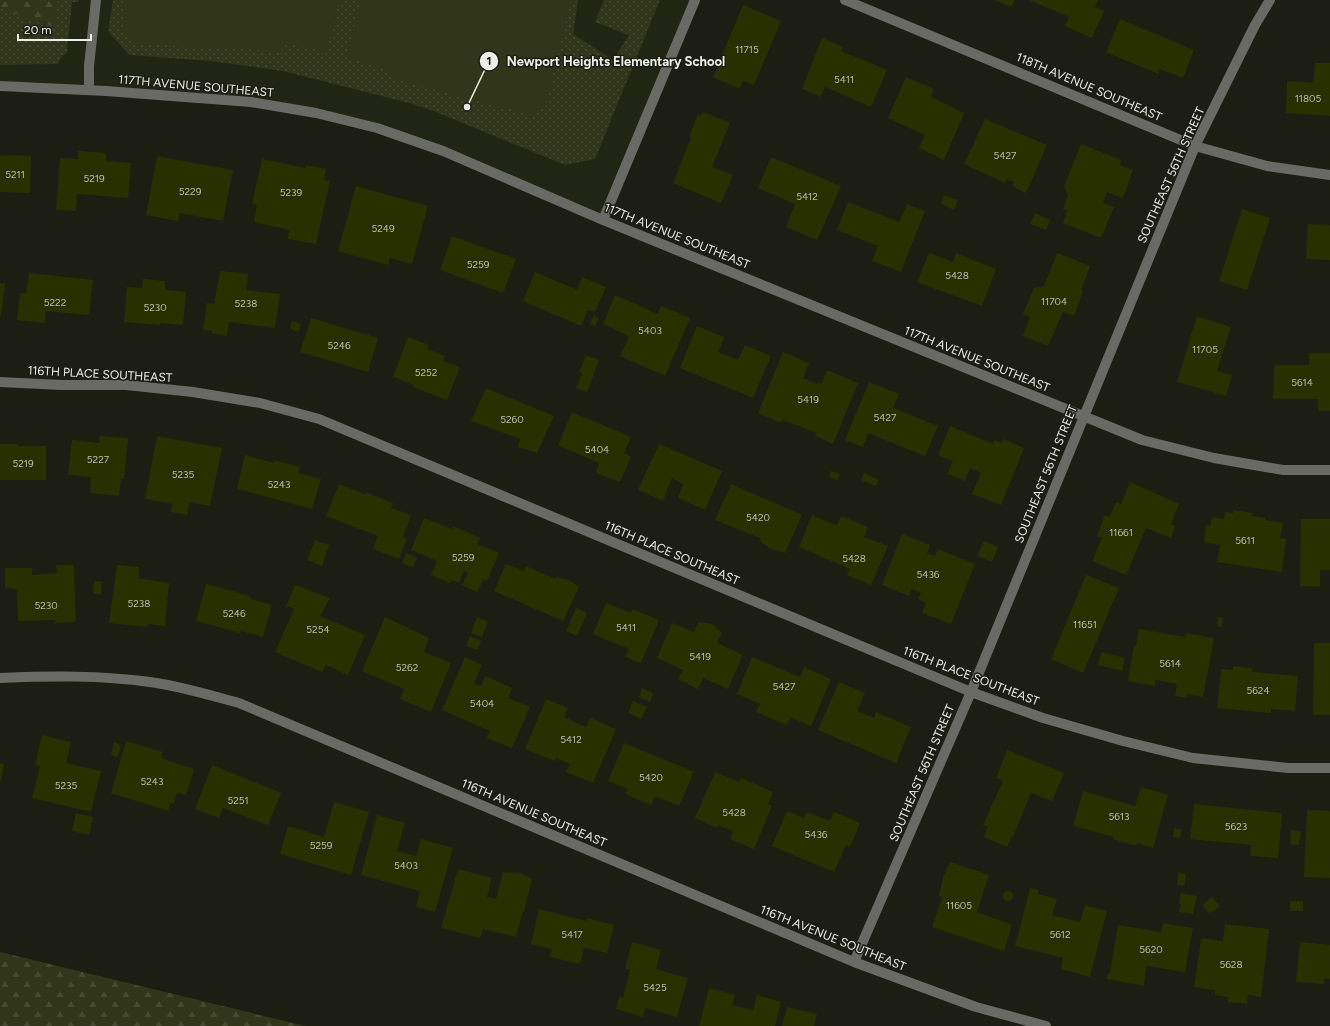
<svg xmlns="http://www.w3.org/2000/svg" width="1330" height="1026" viewBox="0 0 1330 1026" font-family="Figtree,sans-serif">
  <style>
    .built { fill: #212514 }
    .green { fill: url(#green-dots) }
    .forest { fill: url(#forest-firs) }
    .pitch { fill: #31361b }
    .building { fill: #293000 }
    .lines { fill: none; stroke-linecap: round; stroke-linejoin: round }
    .lane { stroke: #696a65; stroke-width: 10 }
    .street { stroke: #696a65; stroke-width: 10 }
    .labels { text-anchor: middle; stroke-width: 3; stroke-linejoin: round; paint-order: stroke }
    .number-label { font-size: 10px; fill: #bbbead }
    .street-label { font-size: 12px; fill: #eceee7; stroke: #1c1e14 }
    .leader { fill: none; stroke: #eceee7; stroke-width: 1.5 }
    .callout-dot { fill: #eceee7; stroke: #1c1e14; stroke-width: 1.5 }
    .mark-label { font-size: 12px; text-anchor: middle; font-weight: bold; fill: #111 }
    .callout-label { font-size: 13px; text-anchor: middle; font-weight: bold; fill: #eceee7; stroke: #1c1e14; stroke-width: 3; stroke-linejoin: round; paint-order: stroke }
  </style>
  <defs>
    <pattern id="green-dots" width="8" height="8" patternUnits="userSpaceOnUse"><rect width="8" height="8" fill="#31361b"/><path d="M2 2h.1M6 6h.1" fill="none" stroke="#454a31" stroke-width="1.8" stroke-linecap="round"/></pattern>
    <pattern id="forest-firs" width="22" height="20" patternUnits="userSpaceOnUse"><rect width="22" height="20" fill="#31361b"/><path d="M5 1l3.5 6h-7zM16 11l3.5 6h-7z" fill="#454a31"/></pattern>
  </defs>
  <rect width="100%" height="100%" fill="#1c1e14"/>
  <path class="built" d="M0,0H695L603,220L377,128L251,102L0,86Z"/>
  <path class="green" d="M0,0H79L78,2H72L67,53L62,56L58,64L0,65Z
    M113,0H578L573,34L613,60L629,35L595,22L604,0H660L595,159L565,165L436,112L413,104L283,71L211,61L129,55L108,31Z"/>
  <path class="forest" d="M0,0H58L56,27L27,19L0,6Z
    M0,952L305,1026H0Z"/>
  <path class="pitch" d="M125,0H340L327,52L283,42L282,51L134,44L122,31Z
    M361,0H571L546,106L533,115L457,96L386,76L388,69L346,58Z"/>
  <path class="building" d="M994,0H1015L1011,7Z
    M1029,0H1098L1095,7L1104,11L1092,38L1065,26L1069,17Z
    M743,5L781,21L754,85L743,81L739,89L713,77Z
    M1120,19L1194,50L1183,78L1160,69L1158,74L1106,52Z
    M822,38L843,47L841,51L887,70L871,107L825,87L821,97L802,89Z
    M1315,63H1330V116L1286,113L1287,81L1313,83Z
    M906,77L934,89L931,97L964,113L944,160L919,148L925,135L888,118Z
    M703,112L730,123L712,167L733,175L721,203L673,183L691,138L689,137L698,114L701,116Z
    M985,119L1047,145L1026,193L1012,186L1014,182L1006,179L1005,183L964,164Z
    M1081,144L1121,160L1120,165L1133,170L1123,198L1107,192L1103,203L1114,207L1101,238L1063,223L1067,210L1063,209L1068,195L1064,186Z
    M78,151L106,153V161L131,163L128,198L77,194L76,211L56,210L60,158L78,159Z
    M0,155L31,156L30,193L0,192Z
    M157,156L233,170L223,221L180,213L178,221L146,215Z
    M771,157L841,186L817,240L786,227L795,204L758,188Z
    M262,159L306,168V165L326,169L324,180L330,181L316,244L288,239L289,230L254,222L257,205L252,203Z
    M356,186L428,206L412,264L390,258L388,265L338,251Z
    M944,195L958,200L954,210L941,204Z
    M848,202L899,222L907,204L925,211L901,272L872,261L878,246L837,230Z
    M1242,209L1270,218L1247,290L1219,281Z
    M1035,213L1050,220L1046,230L1030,224Z
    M1308,224L1330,225V260L1306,259Z
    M452,236L516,259L503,293L440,270Z
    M929,253L953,262L956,253L996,269L982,306L917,282Z
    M1057,253L1090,266L1081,290L1083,291L1074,316L1063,312L1048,346L1023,336L1030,317L1023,314L1034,288L1044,286Z
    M220,271L248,274L246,290L280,294L275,328L229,322L227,336L212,333V331L203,330L207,303L214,304Z
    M535,272L577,290L582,277L606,287L595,312L588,310L581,326L523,301Z
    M29,273L93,280L89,315L46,311L45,323L17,320L20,293H26Z
    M143,279L165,281V290L186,292L183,325L160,323V325L124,322L127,287L142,288Z
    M0,283L5,284L1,316H0Z
    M615,295L658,314L661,306L690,318L665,376L620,356L629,336L603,324Z
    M594,315L599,318L595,326L590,324Z
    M1197,316L1231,327L1217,371L1232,375L1226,396L1177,382Z
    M311,318L378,338L368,372L300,352Z
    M292,321L301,324L299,332L290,329Z
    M697,326L724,337L718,352L738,360L745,345L771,356L753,398L680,368Z
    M408,337L429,345L427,349L445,356L443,361L460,367L447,400L413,387L414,385L393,377Z
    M783,352L809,363L803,378L817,384L819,382L822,383L827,370L858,383L833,444L815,436L817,433L783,420L781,423L758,413Z
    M1309,353H1330V411H1318V399H1273L1274,365H1309Z
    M586,355L599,360L587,392L576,388L582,373L579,372Z
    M869,382L899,394L893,408L938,426L925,456L868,433L863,447L845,440Z
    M486,388L554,416L537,453L518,447L520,439L471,421Z
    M572,412L631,437L624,453L631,457L620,482L596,473L599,463L558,445Z
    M950,426L993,444L994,440L1002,443L1003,439L1024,448L1001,505L972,494L981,473L970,468L965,481L947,474L953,461L938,455Z
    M100,436L128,438L124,479H121L119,496L90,493L91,477L68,475L72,440L99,443Z
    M157,436L222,448L210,506L189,502L187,515L171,512L172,504L145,499Z
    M0,444H18V446H46V480H0Z
    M659,444L722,471L705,510L678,498L683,484L672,478L663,501L638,490Z
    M245,455L274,463V460L300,467L298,473L321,479L312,509L237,489Z
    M831,471L840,474L838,480L829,477Z
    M864,473L879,480L876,486L861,480Z
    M1130,482L1179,504L1171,524L1175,526L1171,538L1146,528L1126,575L1092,561L1102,538L1097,536L1105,515L1110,517L1116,502L1121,504Z
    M339,484L365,494V492L393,503L391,508L411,515L403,537L407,539L399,559L373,549L378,536L326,516Z
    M731,484L802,515L785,553L771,549L761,542L760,538L715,520Z
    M1233,510L1252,513V516L1265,518V520L1283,523L1280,538L1286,539L1282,572L1217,562L1220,545L1204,542L1206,525L1210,526L1212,517L1224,519L1225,512L1233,513Z
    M812,515L837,526L841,516L868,527L864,537L888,546L871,585L847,575L850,569L799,547Z
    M424,518L452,529L453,526L480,538L477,544L499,553L487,581L483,580L477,592L462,585L468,573L464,571L459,583L451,580L450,583L431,575L437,561L411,550Z
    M1301,519H1330V570H1320V587L1300,586Z
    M902,534L930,545L927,553L935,556L938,549L975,564L951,624L922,613L926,603L918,599L921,593L912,589L909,596L882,585Z
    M315,540L329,545L322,566L307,560Z
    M984,541L998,547L992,562L977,556Z
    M406,553L417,558L413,567L402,563Z
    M506,564L524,571L526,566L555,579L556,577L569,580L579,587L563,621L494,591Z
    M56,565H74L76,622L55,623L56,620L18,621L17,589L5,588V568H32V575L57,573Z
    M117,565L139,567L138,578L169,583L165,626L148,624V627L109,623Z
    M1086,575L1119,588L1083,673L1051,659Z
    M94,581L102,582L101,594H93Z
    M206,584L250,596V599L272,605L263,637L241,631L240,633L196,621Z
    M295,585L330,598L320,616L365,635L348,675L326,665L322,672L275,652L294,609L286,606Z
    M606,603L631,613L633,609L659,620L641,663L625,657L629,649L593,634Z
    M576,608L587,613L577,636L566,631Z
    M385,617L429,638L424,652L451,663L431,712L400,699L404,689L362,671Z
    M477,617L488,622L482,637L471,633Z
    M1218,617L1223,618L1222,627L1217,626Z
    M698,622L712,624L722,633L717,643L743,655L728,689L703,678L698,689L678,679L683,670L657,658L672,623L694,632Z
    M1139,629L1185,637L1186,633L1214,638L1203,697L1187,694V698L1175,696L1177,684L1156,680L1155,686L1128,681L1134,645L1136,646Z
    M470,636L481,641L478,650L466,646Z
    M1314,643H1330V715H1313Z
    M1101,652L1125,658L1122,671L1098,665Z
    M465,657L482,665L474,684L481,686L485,676L512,688L508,698L530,707L512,748L487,738L490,731L442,710Z
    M752,657L800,677L804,667L831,679L811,726L790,717L787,725L756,712L760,704L737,694Z
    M1233,666L1252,668V672L1298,676L1295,711L1271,709V713L1217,708L1221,669L1233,670Z
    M839,682L865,693L857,711L874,718L876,712L911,727L896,763L818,730Z
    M642,688L653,693L650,702L639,697Z
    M546,699L568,708L564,717L586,727L590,718L616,729L593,783L566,772L570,764L556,758L555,761L525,749Z
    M633,701L647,707L641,719L628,713Z
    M42,735L71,742L66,763L101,771L91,812L32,798L40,766L35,765Z
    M126,741L163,752L161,758L194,769L186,795L177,793L174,804L170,803L168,811L111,793Z
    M114,742L121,745L118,757L111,755Z
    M624,743L694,772L679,806L655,796L651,805L625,794L628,789L608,781Z
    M1007,750L1064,773L1052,801L1031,793L1013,837L1012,836L1007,847L984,837L988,827L983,825L1003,781L996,778Z
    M0,763L4,764L1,781H0Z
    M212,765L281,793L268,825L223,808L219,818L195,809Z
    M715,772L739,782L741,778L773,792L768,804L772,806L754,849L730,839L733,831L718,825L717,828L695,818Z
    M1141,787L1168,795L1153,848L1137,843L1136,846L1113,839L1114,837L1073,826L1083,791L1135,806Z
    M334,802L369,812L351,875L280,854L288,826L324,837Z
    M1194,804L1282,813L1278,858L1250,856L1251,845L1190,839Z
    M1307,810L1330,811V878L1304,877Z
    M787,811L804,818L807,812L830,821L834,812L860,823L850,847L846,845L834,872L772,846Z
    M76,813L93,817L89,835L72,831Z
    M377,815L405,823L397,851L416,856L421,839L453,848L435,912L416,907L420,891L361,875Z
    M1174,828L1181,829L1180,838L1173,837Z
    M1291,830L1301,831L1299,845L1290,844Z
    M950,862L989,875L977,912L1012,925L1004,951L932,927L942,897L939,896L943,877Z
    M458,869L492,878L487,897L496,899L503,872L520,873L532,879L524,912L523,911L516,937L483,929L480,938L441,928Z
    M1178,873L1186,874L1184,886L1177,885Z
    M1030,888L1039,890L1038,894L1057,899L1052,915L1080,922L1085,905L1107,911L1090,977L1061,969L1063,958L1015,946Z
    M1003 896a5 5 0 1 1 10 0a5 5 0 1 1-10 0Z
    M1181,893L1197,896L1193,914L1179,912L1181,904H1179Z
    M1212,897L1220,906L1210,914L1202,905Z
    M1290,901H1303V911H1290Z
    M539,909L586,921L587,918L614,925L607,953L584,948L580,964L550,957L552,949L531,944Z
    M1163,923L1193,928L1185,972L1146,966L1144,986L1107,979L1108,973H1110L1118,925L1161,932Z
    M1225,924L1269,929L1261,997L1248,995L1247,1004L1228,1002V997L1215,995V990L1194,987L1201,940L1202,938L1223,941Z
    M632,942L661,950L656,969L688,978L677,1017L645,1008L643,1017L616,1009L619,997L623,998L630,970L625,968Z
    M1300,942L1330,945V979H1324V984L1296,982Z
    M709,988L735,995L732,1005L753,1010L757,995L781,1002L775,1026H699Z
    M787,1007L817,1014L814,1026H782Z"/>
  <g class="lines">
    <path class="lane" d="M89,90V66L96,0"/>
    <path class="street" d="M845,0L1195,146L1267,166L1330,175
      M0,86L106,91L251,102L316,113L377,128L443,151L603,220L1142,440L1214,458L1283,470H1330
      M603,220L695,0
      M0,382L61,385H126L193,392L260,403L319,419L971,692L1043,718L1123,741L1193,758L1288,768H1330
      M0,678C50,676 100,675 150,682C180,686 209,695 239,703L854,962L976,1007L1046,1026
      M854,962L971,692L1195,146L1255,25L1270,0"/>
  </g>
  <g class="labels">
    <g class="number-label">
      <text x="747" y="53">11715</text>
      <text x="844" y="83">5411</text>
      <text x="1308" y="102">11805</text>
      <text x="1005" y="159">5427</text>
      <text x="15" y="178">5211</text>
      <text x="94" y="182">5219</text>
      <text x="190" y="195">5229</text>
      <text x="291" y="196">5239</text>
      <text x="807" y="200">5412</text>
      <text x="383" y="232">5249</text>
      <text x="478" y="268">5259</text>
      <text x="957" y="279">5428</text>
      <text x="1054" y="305">11704</text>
      <text x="55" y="306">5222</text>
      <text x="246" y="307">5238</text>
      <text x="155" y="311">5230</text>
      <text x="650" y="334">5403</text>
      <text x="339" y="349">5246</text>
      <text x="1205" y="353">11705</text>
      <text x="426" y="376">5252</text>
      <text x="1302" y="386">5614</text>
      <text x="808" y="403">5419</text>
      <text x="885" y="421">5427</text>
      <text x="512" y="423">5260</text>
      <text x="597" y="453">5404</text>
      <text x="98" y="463">5227</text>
      <text x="23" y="467">5219</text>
      <text x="183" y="478">5235</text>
      <text x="279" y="488">5243</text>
      <text x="758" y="521">5420</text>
      <text x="1121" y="536">11661</text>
      <text x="1245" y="544">5611</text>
      <text x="463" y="561">5259</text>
      <text x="854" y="562">5428</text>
      <text x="928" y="578">5436</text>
      <text x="139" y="607">5238</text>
      <text x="46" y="609">5230</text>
      <text x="234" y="617">5246</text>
      <text x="1085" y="628">11651</text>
      <text x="626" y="631">5411</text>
      <text x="318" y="633">5254</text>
      <text x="700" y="660">5419</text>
      <text x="1170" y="667">5614</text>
      <text x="407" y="671">5262</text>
      <text x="784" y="690">5427</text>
      <text x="1258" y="694">5624</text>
      <text x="482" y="707">5404</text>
      <text x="571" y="743">5412</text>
      <text x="651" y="781">5420</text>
      <text x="152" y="785">5243</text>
      <text x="66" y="789">5235</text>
      <text x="238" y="804">5251</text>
      <text x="734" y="816">5428</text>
      <text x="1119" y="820">5613</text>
      <text x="1236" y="830">5623</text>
      <text x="816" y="838">5436</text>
      <text x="321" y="849">5259</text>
      <text x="406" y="869">5403</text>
      <text x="959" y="909">11605</text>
      <text x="572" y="938">5417</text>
      <text x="1060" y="938">5612</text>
      <text x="1151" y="953">5620</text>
      <text x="1231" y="968">5628</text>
      <text x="655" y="991">5425</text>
    </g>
    <g class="street-label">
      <text transform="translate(196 86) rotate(5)" y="4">117TH AVENUE SOUTHEAST</text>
      <text transform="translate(1089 87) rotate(23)" y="4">118TH AVENUE SOUTHEAST</text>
      <text transform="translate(1171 175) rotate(-66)" y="4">SOUTHEAST 56TH STREET</text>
      <text transform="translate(677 236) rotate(22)" y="4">117TH AVENUE SOUTHEAST</text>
      <text transform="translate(977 359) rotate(22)" y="4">117TH AVENUE SOUTHEAST</text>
      <text transform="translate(100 374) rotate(3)" y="4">116TH PLACE SOUTHEAST</text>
      <text transform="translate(1046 474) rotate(-68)" y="4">SOUTHEAST 56TH STREET</text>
      <text transform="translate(672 553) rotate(23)" y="4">116TH PLACE SOUTHEAST</text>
      <text transform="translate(971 676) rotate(21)" y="4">116TH PLACE SOUTHEAST</text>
      <text transform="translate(922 773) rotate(-67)" y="4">SOUTHEAST 56TH STREET</text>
      <text transform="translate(534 813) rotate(23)" y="4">116TH AVENUE SOUTHEAST</text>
      <text transform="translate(833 938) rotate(22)" y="4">116TH AVENUE SOUTHEAST</text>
    </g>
  </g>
  <path class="leader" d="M467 107L489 61"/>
  <g class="callout-dot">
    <circle cx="467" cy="107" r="4"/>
    <circle cx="489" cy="61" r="10"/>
  </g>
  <g class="mark-label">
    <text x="489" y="65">1</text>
  </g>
  <g class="callout-label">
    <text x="616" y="66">Newport Heights Elementary School</text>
  </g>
  <path d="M18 34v6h73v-6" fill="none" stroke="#eceee7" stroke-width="2"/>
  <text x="24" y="34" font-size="12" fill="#eceee7" stroke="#1c1e14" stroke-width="3" paint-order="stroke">20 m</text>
</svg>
